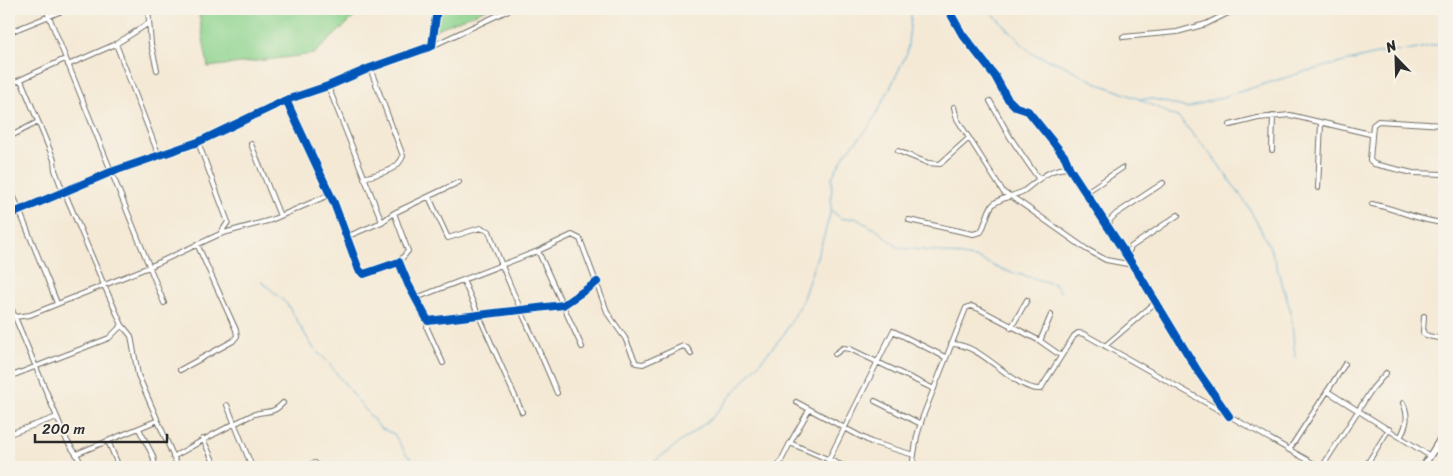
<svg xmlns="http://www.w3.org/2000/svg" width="1453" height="476" viewBox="0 0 1453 476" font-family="Sriracha,sans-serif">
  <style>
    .green { fill: #8ed48f; stroke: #5c805d }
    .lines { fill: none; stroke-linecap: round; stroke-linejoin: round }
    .stream { stroke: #56a8d1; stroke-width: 1 }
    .minor-casing { stroke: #716e66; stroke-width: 6 }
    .secondary-casing { stroke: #716e66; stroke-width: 8 }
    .minor { stroke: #fff; stroke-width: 4 }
    .secondary { stroke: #fff; stroke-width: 5.5 }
    .cycleway-casing { stroke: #f7f3e8; stroke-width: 11 }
    .cycleway { stroke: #0057b8; stroke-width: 8 }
  </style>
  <rect width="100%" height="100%" fill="#f7f3e8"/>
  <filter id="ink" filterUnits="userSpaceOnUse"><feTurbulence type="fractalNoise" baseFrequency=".02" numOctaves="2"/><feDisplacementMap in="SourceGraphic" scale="10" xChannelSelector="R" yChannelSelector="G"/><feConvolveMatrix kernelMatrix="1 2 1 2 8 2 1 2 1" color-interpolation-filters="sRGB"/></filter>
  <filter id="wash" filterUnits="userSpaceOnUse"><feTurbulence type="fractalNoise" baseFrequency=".0096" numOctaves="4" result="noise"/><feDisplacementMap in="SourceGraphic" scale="20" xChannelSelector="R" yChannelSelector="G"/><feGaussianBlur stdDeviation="1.12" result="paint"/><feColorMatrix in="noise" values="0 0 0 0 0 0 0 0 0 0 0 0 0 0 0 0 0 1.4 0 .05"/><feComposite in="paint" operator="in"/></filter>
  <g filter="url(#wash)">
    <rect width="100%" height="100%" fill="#f4e9d5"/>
    <path class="green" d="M198,9H363L314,54L208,67Z
      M443,9H487L434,30Z"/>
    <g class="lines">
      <path class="stream" d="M988,9L1031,53L1065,66L1097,83L1139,99L1179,118L1216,161L1248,206L1271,249L1291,312L1295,357
        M1140,99H1154L1187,108L1307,71L1389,51L1412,50L1444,43
        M832,211L842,219L855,218L877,230L899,248L935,251L979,259L1000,269L1054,284L1061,292
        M261,281L287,304L314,349L326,360L380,428L394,434L406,454L422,467
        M647,467L712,418L784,334L801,304L824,236L831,210L832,177L845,154L870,126L890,88L907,53L912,9"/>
    </g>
  </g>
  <g filter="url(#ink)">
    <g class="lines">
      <g class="minor-casing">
        <path id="minor" d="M46,9L164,303
          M148,9L151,44L157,70
          M948,9L962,34L995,76L1007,98L1016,107L1028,111L1065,157L1070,169L1142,279L1199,373L1229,416
          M10,32L67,9
          M1123,37L1177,32L1206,24L1236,9
          M116,44L159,156
          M432,46L511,9
          M68,65L116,44L149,23
          M21,80L54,160L55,170L63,192
          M9,85L65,59
          M328,86L382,222L394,213L408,251L399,262
          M286,100L334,203L359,270L364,274L399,262L408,284L428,321L563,305L597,282
          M990,101L1010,137L1038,178
          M954,107L957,119L1004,193L1011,196C1015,194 1022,193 1025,190C1038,180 1052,166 1070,169
          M1230,125L1258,118L1290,115L1370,134
          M1444,125L1378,121L1373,125L1370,160L1374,164L1413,173L1444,174
          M9,137L38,122
          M198,142L228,222L220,234
          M251,144L280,216
          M1272,150L1273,116
          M898,151L928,163L940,164L969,138
          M364,178C379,173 397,172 403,156L370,68
          M9,185L57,303
          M1318,188L1321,123
          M64,191L104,285L122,325L131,336L138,375L178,467
          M1085,193L1122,168
          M429,197L448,238L480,228L489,231C508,287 535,338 557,393
          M1372,204C1398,209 1419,221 1444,223
          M394,213L459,182
          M9,215L111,172L198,142L286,100L328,86L370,68L432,46L437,9
          M909,220L973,234L981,232C992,210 984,204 1011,196L1086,249L1106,260L1133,265
          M1109,228L1110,220L1116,214L1163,183
          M346,237L382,222
          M538,251L572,235L580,239L608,314L625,338L636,363L643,364L683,346L687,348L691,354
          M1127,256L1131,247L1178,215
          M463,280L522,412
          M416,298L538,251L582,347
          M9,303L67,441L76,454
          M1424,316L1423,333L1428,336L1444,339
          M15,317L30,315L149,267L220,234L271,220L329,195
          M428,321L427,328L443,363
          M1011,328L1027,300
          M1040,341L1051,315
          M951,344C983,343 1014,391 1041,389L1043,385L1074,336L1078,333L1084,334L1320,467
          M1105,346L1156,302
          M835,354L843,348L850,349L934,389
          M180,370L233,341L237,336L236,330L197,244
          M9,377L109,338L122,325
          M1327,391L1430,456
          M875,401L921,424
          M796,402L871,442L914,455
          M227,405L252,467
          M139,429L153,456L155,467
          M9,434L57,417
          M1401,436C1407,424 1409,416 1403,403
          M203,439L216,467
          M108,441L119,467
          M790,443L809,410
          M1434,449L1444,455
          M1289,450L1345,364
          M173,457C199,442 225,428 252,415C266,409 271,416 283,403
          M66,467L80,461
          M83,467L76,454L156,421
          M303,467L315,463L319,467
          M778,467L790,443L846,467
          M825,467L893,331L945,357
          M912,467L917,436L923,416L966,308L971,306L979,309L1040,341L1060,355
          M1322,467L1372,389L1386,373
          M1365,467L1389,429"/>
      </g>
      <g class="secondary-casing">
        <path id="secondary" d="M1423,467L1444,433"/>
      </g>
      <use href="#minor" class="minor"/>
      <use href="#secondary" class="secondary"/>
      <g class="cycleway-casing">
        <path id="cycleway" d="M948,9L962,34L995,76L1007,98L1016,107L1028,111L1065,157L1070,169L1142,279L1199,373L1229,416
          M286,100L334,203L359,270L364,274L399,262L408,284L428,321L563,305L597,282
          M9,215L111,172L198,142L286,100L328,86L370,68L432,46L437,9"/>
      </g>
      <use href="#cycleway" class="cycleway"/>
    </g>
  </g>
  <rect width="1453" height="476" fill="none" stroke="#f7f3e8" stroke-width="30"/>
  <g transform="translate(1396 58) rotate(337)" stroke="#f7f3e8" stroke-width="4" paint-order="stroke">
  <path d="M0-4L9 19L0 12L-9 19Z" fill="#2b2b2b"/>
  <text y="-8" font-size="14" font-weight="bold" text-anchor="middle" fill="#2b2b2b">N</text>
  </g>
  <path d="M35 434v8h132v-8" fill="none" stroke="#2b2b2b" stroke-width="2.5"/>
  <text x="42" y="434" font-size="15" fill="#2b2b2b" stroke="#f7f3e8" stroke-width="4" paint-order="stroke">200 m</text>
</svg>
